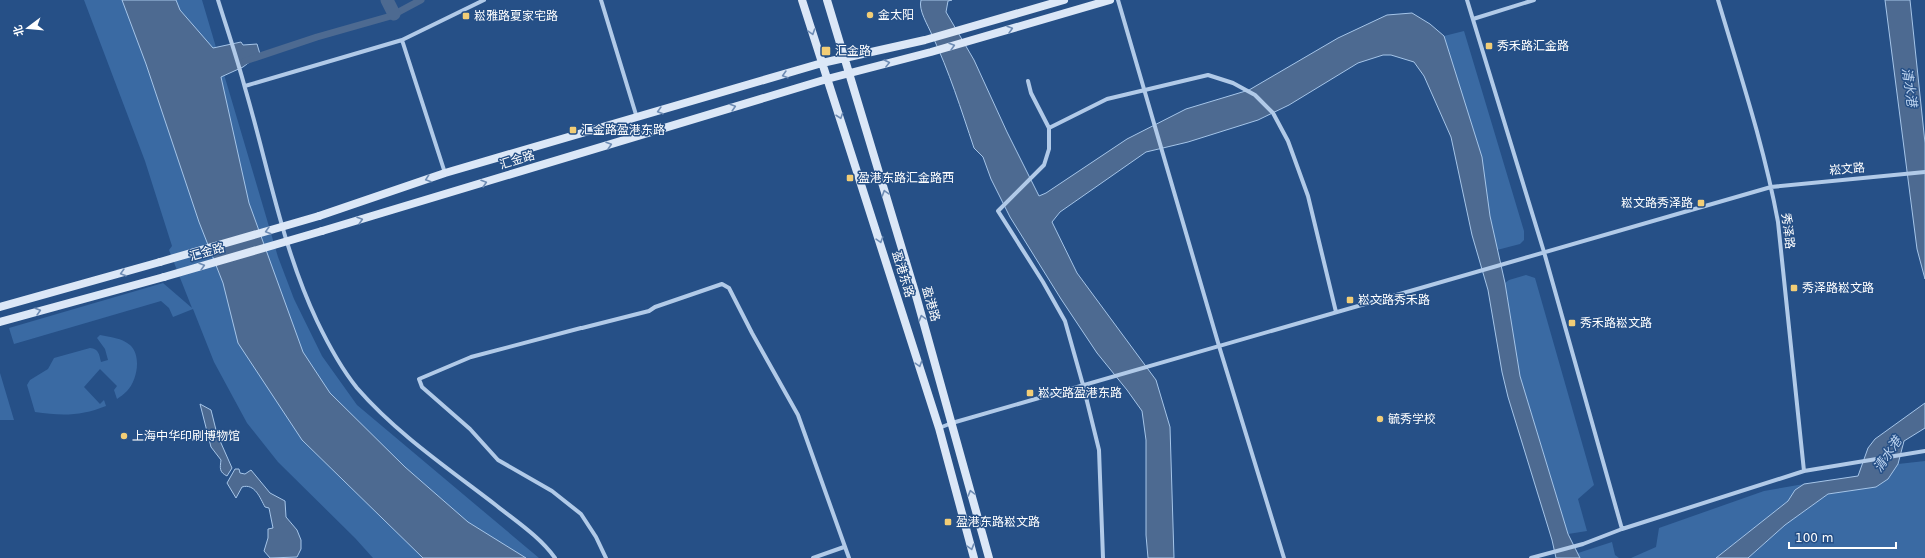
<svg xmlns="http://www.w3.org/2000/svg" width="1925" height="558" viewBox="0 0 1925 558" font-family="'DejaVu Sans','Noto Sans SC',sans-serif">
  <style>
    .green { fill: #3a6aa3 }
    .water { fill: #4d6a91; stroke: #a5c5e9 }
    .lines { fill: none; stroke-linecap: round; stroke-linejoin: round }
    .canal { stroke: #4d6a91; stroke-width: 7 }
    .river { stroke: #4d6a91; stroke-width: 13 }
    .minor { stroke: #b1cae8; stroke-width: 4 }
    .secondary { stroke: #dbe7f7; stroke-width: 8 }
    .secondary-bridge { stroke: #dbe7f7; stroke-width: 8 }
    .oneway { stroke: #6e8cb4 }
    .poi-dot { fill: #f2cd76; stroke: #265087; stroke-width: 1.5 }
    .labels { text-anchor: middle; stroke-width: 3; stroke-linejoin: round; paint-order: stroke }
    .poi-label { font-size: 12px; fill: #fff; stroke: #265087; text-anchor: start }
    .street-label { font-size: 12px; fill: #fff; stroke: #265087 }
    .water-label { font-size: 13px; font-style: italic; fill: #bdd4f0; stroke: #265087 }
  </style>
  <rect width="100%" height="100%" fill="#265087"/>
  <path class="green" d="M84,0H202L278,257L294,299L322,356L357,405L539,558H373L355,538L278,462L247,423L214,362L193,309L173,317L169,308L161,301L14,344L9,328L163,283L192,308L169,250L172,246L145,161Z
    M1464,31L1524,231V240L1520,244L1497,250L1457,80L1444,36Z
    M1526,275L1535,278L1594,485L1578,499L1587,531L1568,534L1520,376L1505,283L1509,280Z
    M100,335C110,337 122,338 130,345C142,356 137,381 127,391C124,394 120,397 117,399L114,390L117,386L100,369L84,387L100,404L104,400L106,406C81,416 62,416 35,412L27,385L30,380L48,369L54,358L90,348C99,349 99,354 101,362L108,360L105,349L97,338Z
    M0,373L14,420H0Z
    M1925,461V558H1748L1785,525L1828,494L1876,487L1888,479L1898,464Z
    M1804,484L1803,489L1716,558H1631L1656,547L1659,528L1764,491Z
    M1612,542L1615,555L1619,558H1580L1578,553Z"/>
  <path class="water" d="M122,0H176L180,10L213,48L241,42L243,45L257,44L260,54L243,67L221,77L249,203L303,352L330,393L405,467L468,522L526,558H423L302,440L238,343L223,283L199,222L146,64Z
    M921,0H952L948,1L946,12L974,60L1007,132L1039,196L1046,193L1127,139L1186,109L1249,90L1338,38L1387,15L1412,13L1430,24L1444,36L1482,157L1490,216L1505,283L1520,376L1568,534L1580,558H1556L1552,540L1508,397L1502,372L1488,290L1472,235L1451,137L1424,76L1414,62L1391,55H1383L1358,63L1289,105L1258,120L1188,142L1146,152L1060,212L1052,222L1077,273L1156,380L1170,427L1174,558H1148L1146,535V440L1142,411L1127,390L1097,353L1061,299L1010,217L991,179L983,157L974,148C961,109 949,71 932,35C928,25 918,10 921,0Z
    M1885,0H1910L1925,143V279L1917,249Z
    M1925,403V428L1904,441L1898,464L1888,479L1876,487L1828,494L1785,525L1748,558H1716L1788,501L1795,490L1804,484L1858,476L1868,448L1875,439Z
    M200,404L211,410L217,434L232,468L227,476C219,472 220,468 221,460L211,447Z
    M235,469H239L240,473L245,474L251,470L270,493L285,501L286,517L297,530L301,540V549L297,557L270,558L264,551L268,538V529L273,528L269,508L265,507C260,498 255,483 242,487L236,498L227,483Z"/>
  <g class="lines">
    <path class="canal" d="M245,61L317,37L391,16L421,0"/>
    <path class="river" d="M387,0L394,14"/>
    <path class="minor" d="M218,0C227,29 237,58 245,88C268,166 282,247 317,321C328,344 341,368 357,388C397,434 449,469 497,506C517,522 540,537 555,558
      M601,0L637,118
      M1118,0L1219,346L1284,558
      M1467,0L1544,252L1622,529
      M1718,0C1740,74 1764,146 1778,222L1804,471
      M1473,19L1534,0
      M402,40L445,173
      M1028,81L1031,93L1049,128V149L1044,165L998,211L1043,282L1065,321L1083,385L1099,450L1103,558
      M245,86L402,40L484,0
      M1049,128L1107,99L1208,75L1233,83L1255,95L1273,113L1288,141L1308,196L1336,312
      M581,328L471,357L419,379L422,387L470,429L498,460L552,491L581,514L596,537L606,558
      M582,328L649,311L655,307L722,284L729,288L752,333L798,415L849,558
      M939,428L952,423L1771,187L1925,172
      M813,558L844,547
      M1531,558L1583,544L1622,529L1804,471L1925,451"/>
    <path class="secondary" d="M802,0L939,428L974,558
      M827,0L915,292L989,558
      M319,216L445,173L822,63L925,40L1064,0
      M322,231L827,79L931,52L1110,0
      M0,307L160,262
      M0,322L164,277"/>
    <path class="secondary-bridge" d="M160,262L319,216
      M164,277L322,231"/>
  </g>
  <defs><path id="oneway-chevron" d="M-2-3.5L2.5 0L-2 3.5" fill="none" stroke-width="1.6" stroke-linecap="round" stroke-linejoin="round"/></defs>
  <g class="oneway">
    <use href="#oneway-chevron" transform="translate(1010 29) rotate(-16)"/>
    <use href="#oneway-chevron" transform="translate(812 32) rotate(72)"/>
    <use href="#oneway-chevron" transform="translate(952 46) rotate(-16)"/>
    <use href="#oneway-chevron" transform="translate(887 63) rotate(-14)"/>
    <use href="#oneway-chevron" transform="translate(785 75) rotate(164)"/>
    <use href="#oneway-chevron" transform="translate(733 107) rotate(-17)"/>
    <use href="#oneway-chevron" transform="translate(660 111) rotate(164)"/>
    <use href="#oneway-chevron" transform="translate(840 116) rotate(71)"/>
    <use href="#oneway-chevron" transform="translate(609 145) rotate(-17)"/>
    <use href="#oneway-chevron" transform="translate(428 179) rotate(161)"/>
    <use href="#oneway-chevron" transform="translate(484 183) rotate(-17)"/>
    <use href="#oneway-chevron" transform="translate(885 193) rotate(-107)"/>
    <use href="#oneway-chevron" transform="translate(360 220) rotate(-17)"/>
    <use href="#oneway-chevron" transform="translate(268 231) rotate(164)"/>
    <use href="#oneway-chevron" transform="translate(880 240) rotate(73)"/>
    <use href="#oneway-chevron" transform="translate(202 266) rotate(-16)"/>
    <use href="#oneway-chevron" transform="translate(123 273) rotate(164)"/>
    <use href="#oneway-chevron" transform="translate(38 311) rotate(-16)"/>
    <use href="#oneway-chevron" transform="translate(922 318) rotate(-106)"/>
    <use href="#oneway-chevron" transform="translate(919 364) rotate(73)"/>
    <use href="#oneway-chevron" transform="translate(971 493) rotate(-105)"/>
    <use href="#oneway-chevron" transform="translate(971 547) rotate(74)"/>
  </g>
  <g class="poi-dot">
    <circle cx="870" cy="15" r="4"/>
    <rect x="462" y="12" width="8" height="8" rx="2"/>
    <rect x="1485" y="42" width="8" height="8" rx="2"/>
    <rect x="821" y="46" width="10" height="10" rx="2"/>
    <rect x="569" y="126" width="8" height="8" rx="2"/>
    <rect x="846" y="174" width="8" height="8" rx="2"/>
    <rect x="1697" y="199" width="8" height="8" rx="2"/>
    <rect x="1790" y="284" width="8" height="8" rx="2"/>
    <rect x="1346" y="296" width="8" height="8" rx="2"/>
    <rect x="1568" y="319" width="8" height="8" rx="2"/>
    <rect x="1026" y="389" width="8" height="8" rx="2"/>
    <circle cx="1380" cy="419" r="4"/>
    <circle cx="124" cy="436" r="4"/>
    <rect x="944" y="518" width="8" height="8" rx="2"/>
  </g>
  <g class="labels">
    <g class="poi-label">
      <text x="878" y="19">金太阳</text>
      <text x="474" y="20">崧雅路夏家宅路</text>
      <text x="1497" y="50">秀禾路汇金路</text>
      <text x="835" y="55">汇金路</text>
      <text x="581" y="134">汇金路盈港东路</text>
      <text x="858" y="182">盈港东路汇金路西</text>
      <text x="1693" y="207" text-anchor="end">崧文路秀泽路</text>
      <text x="1802" y="292">秀泽路崧文路</text>
      <text x="1358" y="304">崧文路秀禾路</text>
      <text x="1580" y="327">秀禾路崧文路</text>
      <text x="1038" y="397">崧文路盈港东路</text>
      <text x="1388" y="423">毓秀学校</text>
      <text x="132" y="440">上海中华印刷博物馆</text>
      <text x="956" y="526">盈港东路崧文路</text>
    </g>
    <g class="street-label">
      <text transform="translate(517 160) rotate(-17)" y="4">汇金路</text>
      <text transform="translate(1847 169) rotate(-5)" y="4">崧文路</text>
      <text transform="translate(1788 231) rotate(83)" y="4">秀泽路</text>
      <text transform="translate(207 252) rotate(-16)" y="4">汇金路</text>
      <text transform="translate(903 274) rotate(73)" y="4">盈港东路</text>
      <text transform="translate(931 304) rotate(74)" y="4">盈港路</text>
    </g>
    <g class="water-label">
      <text transform="translate(1910 87) rotate(82)" y="5">清水港</text>
      <text transform="translate(1887 454) rotate(-56)" y="5">清水港</text>
    </g>
  </g>
  <g transform="translate(28 28) rotate(254)" stroke="#265087" stroke-width="3" paint-order="stroke">
  <path d="M0-3L7 15L0 10L-7 15Z" fill="#ffffff"/>
  <text y="-6" font-size="11" font-weight="bold" text-anchor="middle" fill="#ffffff">北</text>
  </g>
  <path d="M1789 542v6h107v-6" fill="none" stroke="#ffffff" stroke-width="2"/>
  <text x="1795" y="542" font-size="12" fill="#ffffff" stroke="#265087" stroke-width="3" paint-order="stroke">100 m</text>
</svg>
